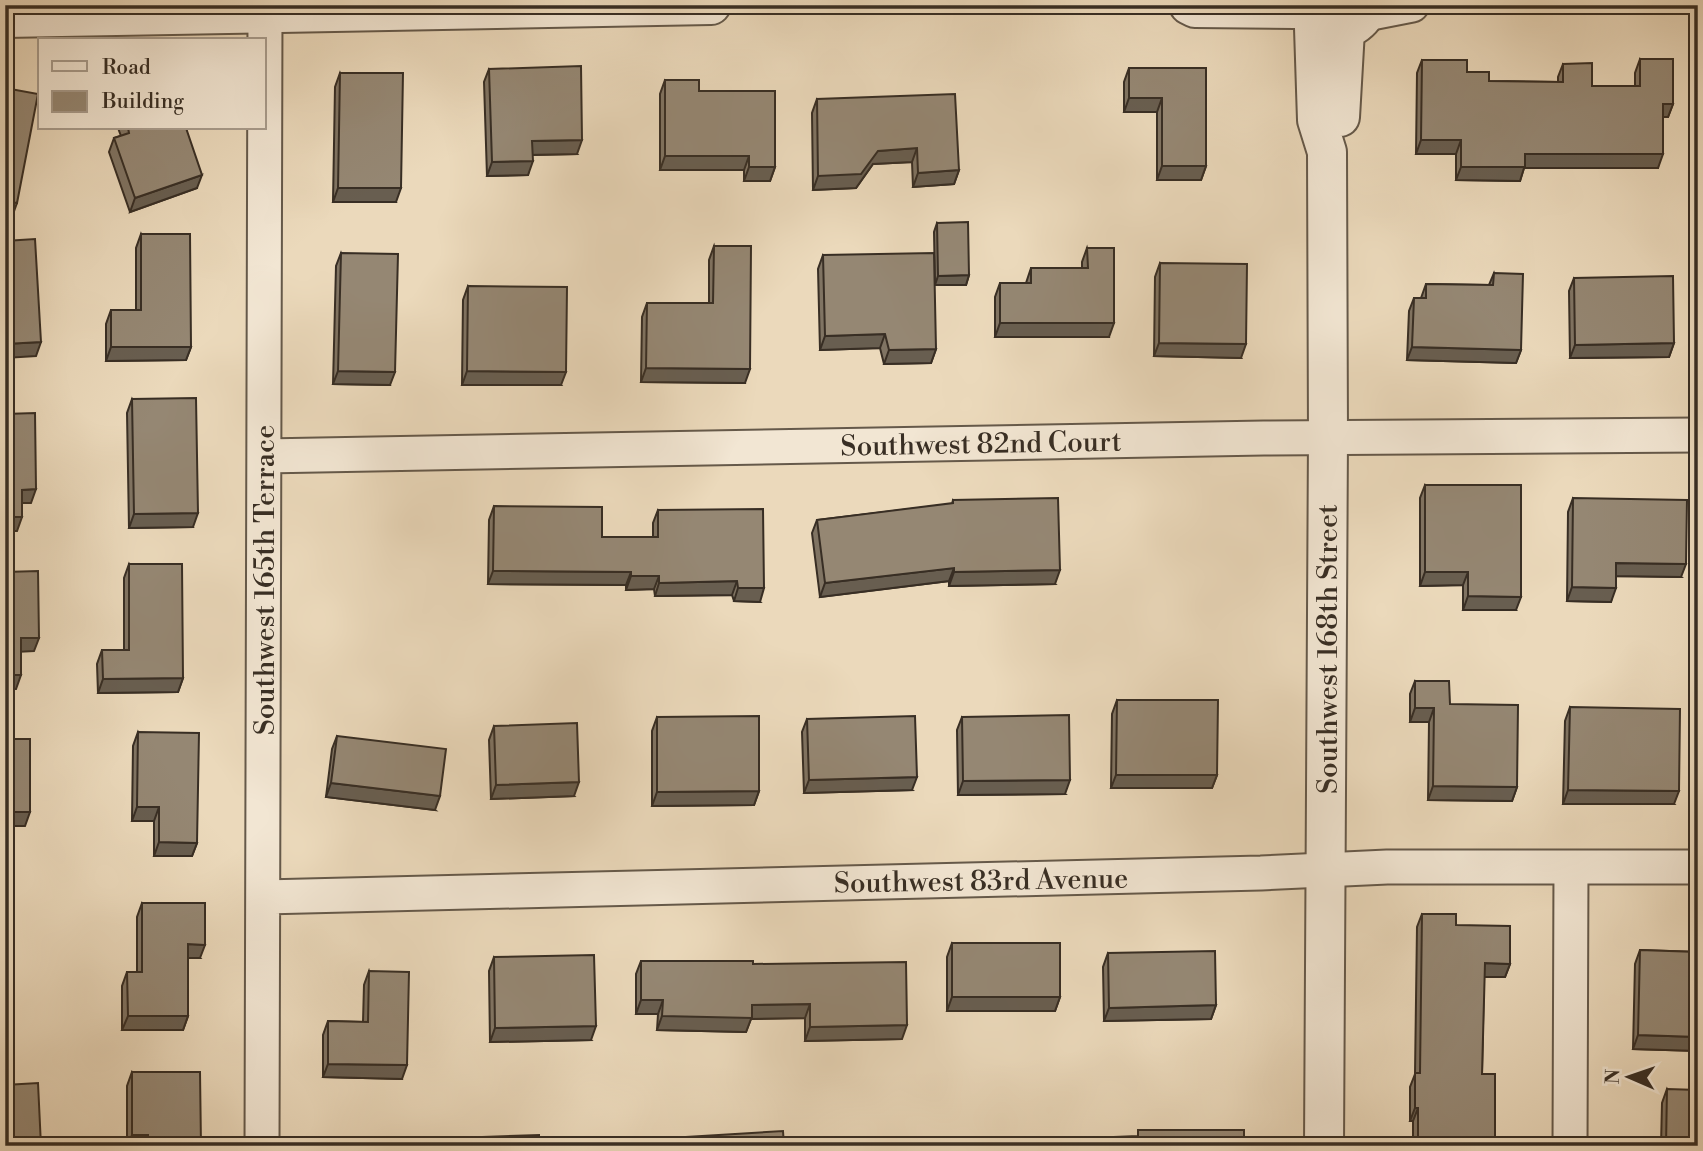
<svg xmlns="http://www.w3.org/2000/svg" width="1703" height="1151" viewBox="0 0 1703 1151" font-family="'Libre Bodoni',serif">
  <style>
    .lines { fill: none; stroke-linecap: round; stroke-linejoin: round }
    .minor-casing { stroke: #65594a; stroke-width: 37 }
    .tertiary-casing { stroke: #65594a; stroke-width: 42 }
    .minor { stroke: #f2e6d3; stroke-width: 33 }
    .tertiary { stroke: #f2e6d3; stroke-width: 38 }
    .wall { fill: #807463; stroke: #382e24; stroke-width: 2 }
    .shaded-wall { fill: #685e50; stroke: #382e24; stroke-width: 2 }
    .building { fill: #958773; stroke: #382e24; stroke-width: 2 }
    .labels { text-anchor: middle; stroke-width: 7; stroke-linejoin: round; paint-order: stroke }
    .street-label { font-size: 28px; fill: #382e24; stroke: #f2e6d3 }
  </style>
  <rect width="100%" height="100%" fill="#ebd9bb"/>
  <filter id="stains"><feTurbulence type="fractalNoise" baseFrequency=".00286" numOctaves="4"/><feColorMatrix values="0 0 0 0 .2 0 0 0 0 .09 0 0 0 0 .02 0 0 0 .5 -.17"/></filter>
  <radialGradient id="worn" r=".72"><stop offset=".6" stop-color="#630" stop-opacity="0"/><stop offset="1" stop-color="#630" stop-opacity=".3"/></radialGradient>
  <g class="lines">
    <g class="minor-casing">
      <path id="minor" d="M1366,14L1412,5
        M264,456L1264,438L1698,435
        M264,897L1261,873L1387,867H1698
        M262,1146L265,13
        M1570,1146L1571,868"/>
    </g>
    <g class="tertiary-casing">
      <path id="tertiary" d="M1189,5L1195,8L1295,9
        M5,18L711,5
        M1314,28L1317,120L1327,152L1328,437L1324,1146
        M1320,30C1343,35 1361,26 1370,5
        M1340,117L1345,30"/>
    </g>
    <use href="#minor" class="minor"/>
    <use href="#tertiary" class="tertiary"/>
  </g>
  <path class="wall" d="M1640,59L1673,104L1668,117H1663L1658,168H1524L1520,181L1456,180V154H1416L1417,73L1422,60L1467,72L1489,81L1558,82V77L1563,64L1592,86H1635V73Z
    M1129,68H1206V166L1201,180H1157V112H1124V82Z
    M489,69L577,154L532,155L528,175L487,176L484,82Z
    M340,73L396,202H333L335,87Z
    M665,80L699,91L775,167L770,181H744V170H660V94Z
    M5,88L17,203L12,217L5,216Z
    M817,99L959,170L954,184L913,187L912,162L873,164L856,188L813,190L812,113Z
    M118,128H186L197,188L130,212L109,152L114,138L121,136Z
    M937,223L969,275L966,285H935L934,232Z
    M141,234L191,347L186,360L106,361V324L111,310H136V248Z
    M714,246L745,383L641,382L642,317L647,303H709V260Z
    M1087,248L1109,337H995V297L1000,283H1026L1031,268H1082V262Z
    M341,253L390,385L333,384L336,266Z
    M823,255L936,349L931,363L884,364L880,348L820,350L818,269Z
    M1160,263L1241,358L1154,356L1155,277Z
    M1494,273L1521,350L1516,363L1407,360L1409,311L1414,298H1421L1426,284L1489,285Z
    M1574,278L1674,343L1669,357L1570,358L1569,291Z
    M468,286L561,385H462L463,300Z
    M132,399L193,527L129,528L127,413Z
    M1425,485L1516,610H1463V585L1420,586V498Z
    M1573,498L1681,577L1616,576L1611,602L1567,601L1568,512Z
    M953,500L1055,584L949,586V581L820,597L812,533L817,520L952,504Z
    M494,506L602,537H653V523L658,510L760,602L734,601L732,595L655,596L654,589L626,590V585L488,584L489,520Z
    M129,564L183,678L178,692L98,693L97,664L102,650H124V578Z
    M1415,681L1517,787L1512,801L1428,800L1429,722H1410V694Z
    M1117,700L1217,775L1212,788H1111L1112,714Z
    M1570,707L1674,804H1563L1565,721Z
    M657,717L759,791L754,805L652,806V731Z
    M962,717L1065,794L958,795L957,730Z
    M807,719L912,790L804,793L802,732Z
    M494,726L574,796L491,799L489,740Z
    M138,732L197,843L192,856H154V821H132L133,746Z
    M337,736L435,810L326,797L332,749Z
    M142,903L200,958H188V1016L183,1030H122V986L127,972H137V917Z
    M1422,914L1456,925L1510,964L1505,977H1484L1482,1074L1495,1146H1413V1121H1410V1087L1415,1074L1417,927Z
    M952,943L1060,997L1055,1011H947V957Z
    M1640,950L1698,952V1051L1633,1049L1635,964Z
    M1108,953L1216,1005L1211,1019L1104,1021L1103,967Z
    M494,957L591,1040L490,1042L489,971Z
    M641,961L753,964L902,1039L805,1041V1018L751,1019L746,1032L657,1030L658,1014H636V974Z
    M369,971L402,1079L323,1077V1035L328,1021L363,1022L364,985Z
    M132,1072L201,1146H127V1086Z
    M1667,1089L1698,1146H1661L1662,1103Z"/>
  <path class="shaded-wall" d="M1129,98H1162L1157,112H1124Z
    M1663,104H1673L1668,117H1658Z
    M582,140L577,154L527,155L532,141Z
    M1421,140H1461L1456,154H1416Z
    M917,148L912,162L873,164L856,188L813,190L818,176L878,151Z
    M1525,154H1663L1658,168H1524L1520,181L1456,180L1461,167Z
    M665,156H749L744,170H660Z
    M533,161L528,175L487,176L492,162Z
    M1162,166H1206L1201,180H1157Z
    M749,167H775L770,181H744Z
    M959,170L954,184L913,187L918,173Z
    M202,175L197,188L130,212L135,198Z
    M338,188H401L396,202H333Z
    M969,275L966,285H935L938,276Z
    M1000,323H1114L1109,337H995Z
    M885,334L880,348L820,350L825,336Z
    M41,342L36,356L5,358V344Z
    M1159,343L1246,344L1241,358L1154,356Z
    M1674,343L1669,357L1570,358L1575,345Z
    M111,347H191L186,360L106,361Z
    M1412,347L1521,350L1516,363L1407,360Z
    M936,349L931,363L884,364L889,350Z
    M646,368L750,369L745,383L641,382Z
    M338,371L395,372L390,385L333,384Z
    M467,371L566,372L561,385H462Z
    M36,489L31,503H17L22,490Z
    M198,513L193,527L129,528L134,514Z
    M5,517H22L17,531H5Z
    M1616,563L1686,564L1681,577L1611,576Z
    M954,568L949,581L820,597L825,583Z
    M1060,570L1055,584L949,586L954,572Z
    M493,571L631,572L626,585L488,584Z
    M1425,572H1468L1463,585L1420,586Z
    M631,576H659L654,589L626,590Z
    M737,581L732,595L655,596L659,583Z
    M1572,587L1616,588L1611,602L1567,601Z
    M738,588H764L760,602L734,601Z
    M1468,596L1521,597L1516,610H1463Z
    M21,638H39L34,651L16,652Z
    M5,675H21L16,689H5Z
    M183,678L178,692L98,693L103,679Z
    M1415,708H1434L1429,722H1410Z
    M1116,775H1217L1212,788H1111Z
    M917,777L912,790L804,793L809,780Z
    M1070,780L1065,794L958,795L963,781Z
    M579,782L574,796L491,799L496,785Z
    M331,783L440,796L435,810L326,797Z
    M1433,786L1517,787L1512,801L1428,800Z
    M1568,790L1679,791L1674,804H1563Z
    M759,791L754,805L652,806L657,792Z
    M137,807H159L154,821H132Z
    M7,812H30L25,826H5Z
    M159,842L197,843L192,856H154Z
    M188,944L205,945L200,958H183Z
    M1485,963L1510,964L1505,977H1480Z
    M952,997H1060L1055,1011H947Z
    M641,1000H663L658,1014H636Z
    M810,1004L805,1018L751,1019L746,1032L657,1030L662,1016L752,1005Z
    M1216,1005L1211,1019L1104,1021L1109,1008Z
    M128,1016H188L183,1030H122Z
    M5,1019H12L7,1033H5Z
    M907,1025L902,1039L805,1041L810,1027Z
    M596,1026L591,1040L490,1042L495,1028Z
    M1638,1035L1698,1037V1051L1633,1049Z
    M328,1064L407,1065L402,1079L323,1077Z
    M1415,1108H1418L1413,1121H1410Z
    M132,1135H148L144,1146H128Z
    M1418,1141H1423L1422,1146H1416Z"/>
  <path class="building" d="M1640,59H1673V104H1663V154H1525V167H1461V140H1421L1422,60H1467V72H1489V81L1563,82V64L1592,63V86H1640Z
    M581,66L582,140L532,141L533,161L492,162L489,69Z
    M1129,68H1206V166H1162V98H1129Z
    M340,73H403L401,188H338Z
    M665,80H699V91H775V167H749V156H665Z
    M5,88L38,94L17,203L5,201Z
    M955,94L959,170L918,173L917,148L878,151L861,174L818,176L817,99Z
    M128,128H186L202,175L135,198L114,138L129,133Z
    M968,222L969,275L938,276L937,223Z
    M141,234H190L191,347H111V310H141Z
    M35,239L41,342L5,344V241Z
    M714,246H751L750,369L646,368L647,303H713Z
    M1087,248H1114V323H1000V283H1031V268H1088Z
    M341,253L398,254L395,372L338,371Z
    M934,253L936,349L889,350L885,334L825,336L823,255Z
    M1160,263L1247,264L1246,344L1159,343Z
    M1494,273L1523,274L1521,350L1412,347L1414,298H1426V284L1493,285Z
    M1673,276L1674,343L1575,345L1574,278Z
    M468,286L567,287L566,372L467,371Z
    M196,398L198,513L134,514L132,399Z
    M35,413L36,489L22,490V517H5V414Z
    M1425,485H1521V597L1468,596V572H1425Z
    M1058,498L1060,570L954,572V568L825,583L817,520L953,503V500Z
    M1573,498L1687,500L1686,564L1616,563V588L1572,587Z
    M494,506L602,507V537H658V510L763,509L764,588H738L737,581L659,583V576H631V572L493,571Z
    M129,564H182L183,678L103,679L102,650H129Z
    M38,571L39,638H21V675H5V572Z
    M1415,681H1449L1450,704L1518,705L1517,787L1433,786L1434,708H1415Z
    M1117,700H1218L1217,775H1116Z
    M1570,707L1680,709L1679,791L1568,790Z
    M1069,715L1070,780L963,781L962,717Z
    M759,716V791L657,792V717Z
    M915,716L917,777L809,780L807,719Z
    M577,723L579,782L496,785L494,726Z
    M138,732L199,733L197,843L159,842V807H137Z
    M337,736L446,749L440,796L331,783Z
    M5,739H30V812H7L8,910H12V1019H5Z
    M142,903H205V945L188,944V1016H128L127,972H142Z
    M1422,914H1456V925L1510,926V964L1485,963L1482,1074H1495V1146H1423V1141H1418V1108H1415V1073H1420Z
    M952,943H1060V997H952Z
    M1640,950L1698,952V1037L1638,1035Z
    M1215,951L1216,1005L1109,1008L1108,953Z
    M594,955L596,1026L495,1028L494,957Z
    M641,961H753V964L906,962L907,1025L810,1027V1004L752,1005V1018L662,1016L663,1000H641Z
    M369,971L409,972L407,1065L328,1064V1021L368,1022Z
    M132,1072H200L201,1146H148V1135H132Z
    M38,1083L41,1146H5V1085Z
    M1667,1089L1698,1090V1146H1666Z
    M1138,1130H1244V1146H992V1142L1138,1136Z
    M783,1131L784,1146H671L670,1138Z
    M539,1135V1146H455V1138Z"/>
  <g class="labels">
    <g class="street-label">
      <text transform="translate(981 443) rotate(-1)" y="10">Southwest 82nd Court</text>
      <text transform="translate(264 580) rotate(-90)" y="10">Southwest 165th Terrace</text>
      <text transform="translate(1327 649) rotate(-90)" y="10">Southwest 168th Street</text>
      <text transform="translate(981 880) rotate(-1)" y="10">Southwest 83rd Avenue</text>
    </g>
  </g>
  <rect width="1703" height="1151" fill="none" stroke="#ebd9bb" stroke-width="28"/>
  <rect x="7" y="7" width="1689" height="1137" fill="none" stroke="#382e24" stroke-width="3.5"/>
  <rect x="14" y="14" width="1675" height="1123" fill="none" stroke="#382e24" stroke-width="2"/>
  <rect x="38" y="38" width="228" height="91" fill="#f2e6d3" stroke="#a89c8d" stroke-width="2"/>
  <rect x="52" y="61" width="35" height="10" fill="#f2e6d3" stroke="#a89c8d" stroke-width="2"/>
  <text x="102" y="74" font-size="21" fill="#382e24">Road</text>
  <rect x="52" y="91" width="35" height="21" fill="#958773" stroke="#a89c8d" stroke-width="2"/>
  <text x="102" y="108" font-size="21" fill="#382e24">Building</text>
  <g transform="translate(1629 1077) rotate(272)" stroke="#f2e6d3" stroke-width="5" paint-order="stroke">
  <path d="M0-5L12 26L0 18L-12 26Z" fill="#382e24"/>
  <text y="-10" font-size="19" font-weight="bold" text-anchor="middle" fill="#382e24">N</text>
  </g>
  <rect width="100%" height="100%" filter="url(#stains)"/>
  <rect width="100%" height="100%" fill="url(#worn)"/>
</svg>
